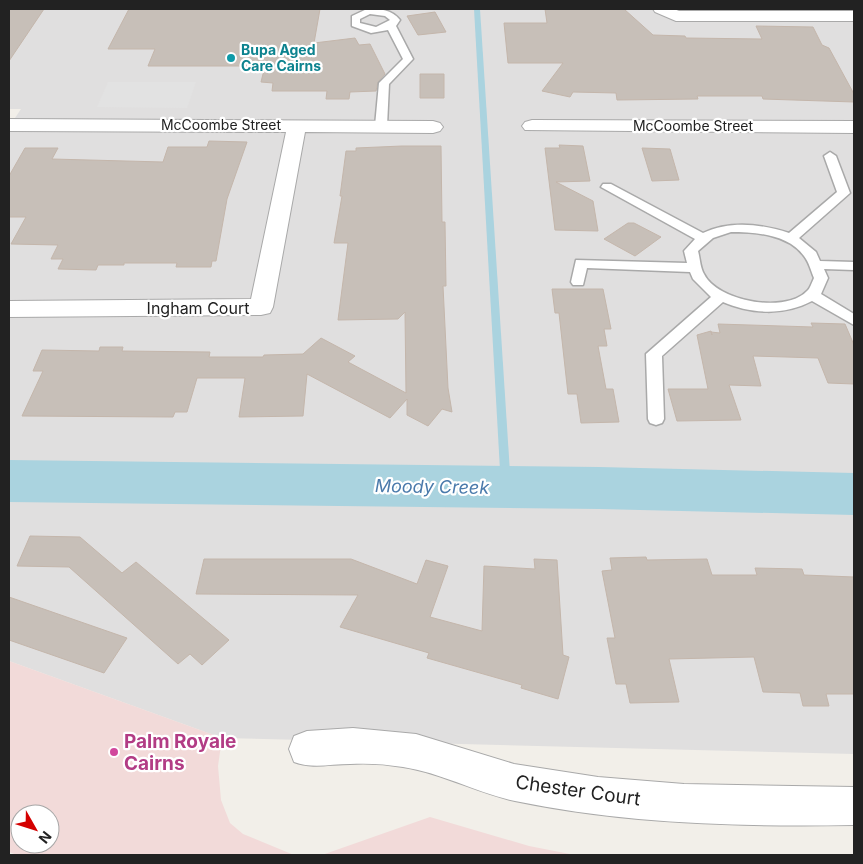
<svg xmlns="http://www.w3.org/2000/svg" width="863" height="864" viewBox="0 0 863 864" font-family="Inter,sans-serif">
  <style>
    .residential { fill: #e0dfdf }
    .commercial { fill: #f2dad9; fill-rule: evenodd }
    .parking { fill: #e2e2e2 }
    .lines { fill: none; stroke-linecap: round; stroke-linejoin: round }
    .stream { fill: #aad3df; fill-rule: evenodd }
    .river { fill: #aad3df; fill-rule: evenodd }
    .building { fill: #c7bfb8; stroke: #c4b6ab }
    .lane-casing { stroke: #a9a9a9; stroke-width: 3 }
    .street-casing { stroke: #a9a9a9; stroke-width: 2 }
    .lane { fill: #fff; fill-rule: evenodd }
    .street { fill: #fff; fill-rule: evenodd }
    .culture-dot { fill: #0f9aa8; stroke: #fff; stroke-width: 2 }
    .hotel-dot { fill: #d1479c; stroke: #fff; stroke-width: 2 }
    .labels { text-anchor: middle; stroke-width: 4.5; stroke-linejoin: round; paint-order: stroke }
    .far-culture-label { font-size: 14px; font-weight: bold; fill: #0d838f; stroke: #fff; text-anchor: start }
    .far-street-label { font-size: 14px; fill: #222; stroke: #fff }
    .street-label { font-size: 16px; fill: #222; stroke: #fff }
    .water-label { font-size: 18px; font-style: italic; fill: #4a7aab; stroke: #fff }
    .near-hotel-label { font-size: 19px; font-weight: bold; fill: #b23c85; stroke: #fff; text-anchor: start }
    .near-street-label { font-size: 19px; fill: #222; stroke: #fff }
  </style>
  <rect width="100%" height="100%" fill="#f2efe9"/>
  <path class="residential" d="M9,9H854V754L222,738L9,661V127L21,109H9Z"/>
  <path class="commercial" d="M9,661L222,738L218,766L221,800L230,823L243,834L294,855H17L9,852ZM20,814H50V844H20Z
    M430,817L529,846L575,855H322Z"/>
  <path class="parking" d="M108,82H196L187,108L97,107Z"/>
  <g class="lines">
    <path class="stream" d="M474,9H480L511,488L509,491H503L501,488Z"/>
    <path class="river" d="M9,460L599,467L854,473V515L599,509L9,502Z"/>
  </g>
  <path class="building" d="M9,9H44L9,61Z
    M129,9H320L314,43L355,38L359,45L370,44L385,74L378,82L376,91L350,92L349,99H326L327,91H272L273,83L261,82L265,66H148L155,49H108Z
    M545,9H624L653,35L685,36L686,38L762,39L756,26L813,27L822,45L829,48L854,94V102L763,99L762,96H697L698,99L617,100L616,93L573,92L570,97L542,91L563,63H508L504,23H547Z
    M435,12L446,32L418,35L407,16Z
    M420,74H444V98H420Z
    M209,141L247,142L227,199L216,261H212L211,267H176L177,263H124V265H98L96,270L58,269L63,259H51L58,245L11,244L26,217H9V176L25,148H58L52,159L163,162L168,147H207Z
    M559,145L583,146L590,181L556,182L593,201L598,231L555,230L545,148H560Z
    M402,146H441L442,222H445L446,286H443L448,388L452,412L442,409L428,426L407,415V399L390,418L307,374L303,416L239,417L245,378H197L187,412H175L173,417L22,416L43,371H33L42,350L99,351L100,347H123L122,351L210,352L209,357H263L264,355L303,354L321,338L355,356L348,362L406,393L405,312L398,319L338,320L348,243H334L342,196H340L346,151H356V148Z
    M642,148L670,149L679,180L652,181Z
    M628,223H634L661,237L635,256L604,239Z
    M552,289H603L611,329H604L607,346H598L606,389H613L619,422L581,423L577,394H568L559,313H555Z
    M811,323L845,324L854,345V384L828,383L818,358L753,356L761,386L729,385L741,420L677,421L668,389H708L697,335L711,331L712,335L711,332L720,333L718,324L813,327Z
    M30,536L80,537L122,573L136,562L229,640L202,665L190,654L178,664L69,567L17,566Z
    M646,557L647,560L707,559L712,575H757L755,568L802,569L804,575L854,577V694H826L829,706H803L800,693L763,692L754,657L669,659L679,702L630,703L626,684H616L607,638H615L602,571L612,570L610,558Z
    M204,559H351L417,584L426,560L448,566L430,617L482,631L484,566L535,569L534,559L557,560L563,655L569,657L558,699L521,688L522,685L427,658L429,653L340,627L358,595L196,594Z
    M9,597L127,638L104,673L9,640Z"/>
  <g class="lines">
    <g class="lane-casing">
      <path id="lane" d="M367,9C381,9 391,9 400,20L396,26L413,59L389,84L387,126L381,129L375,126L379,83L403,59L388,30L371,33L352,26V16ZM370,14L385,16L390,20L376,27L360,23V19Z
        M830,152L836,156L850,193L799,238L816,252L820,261L854,262V270L824,269L828,278L821,294L854,314V325L812,301C784,316 751,314 723,302L662,356L664,419L662,423L656,425L650,423L648,419L646,354L711,297L693,279L690,272L587,268L583,285H573L571,282L576,260L687,263L684,251L695,239L601,187L603,184H611L703,233C731,220 761,224 789,233L837,192L824,156ZM731,232C755,232 788,234 804,256C809,262 811,271 814,278C812,282 810,289 807,291C785,314 717,301 704,274C700,267 700,258 698,251L713,238Z"/>
    </g>
    <g class="street-casing">
      <path id="street" d="M653,9H674L679,11H854V21H676L655,12Z
        M9,119L433,121L440,123L443,127L440,131L433,133L305,132L273,307L270,313L261,315L9,317V301L251,299L286,132L9,131Z
        M532,120L854,121V133L525,130L522,126L525,122Z
        M353,728L416,734L514,764L598,777L684,784L854,787V825C742,827 625,824 515,801C477,793 442,773 403,767C385,764 367,763 350,764C331,764 312,769 294,762L289,749L294,736L307,731Z"/>
    </g>
    <use href="#lane" class="lane"/>
    <use href="#street" class="street"/>
  </g>
  <circle class="culture-dot" cx="231" cy="58" r="5"/>
  <circle class="hotel-dot" cx="114" cy="752" r="5"/>
  <g class="labels">
    <g class="far-culture-label">
      <text x="241" y="55">Bupa Aged<tspan x="241" dy="16">Care Cairns</tspan></text>
    </g>
    <g class="far-street-label">
      <text x="221" y="130">McCoombe Street</text>
      <text x="693" y="131">McCoombe Street</text>
    </g>
    <g class="street-label">
      <text x="198" y="314">Ingham Court</text>
    </g>
    <g class="water-label">
      <text transform="translate(432 487) rotate(1)" y="6">Moody Creek</text>
    </g>
    <g class="near-hotel-label">
      <text x="124" y="748">Palm Royale<tspan x="124" dy="22">Cairns</tspan></text>
    </g>
    <g class="near-street-label">
      <text transform="translate(578 790) rotate(8)" y="7">Chester Court</text>
    </g>
  </g>
  <rect width="863" height="864" fill="none" stroke="#222222" stroke-width="20"/>
  <g transform="translate(35 829) rotate(129)"><circle r="24" fill="#ffffff" stroke="#a7a7a7"/>
  <path d="M0-4L9 19L0 12L-9 19Z" fill="#d40000"/>
  <text y="-8" font-size="14" font-weight="bold" text-anchor="middle" fill="#222222">N</text>
  </g>
</svg>
